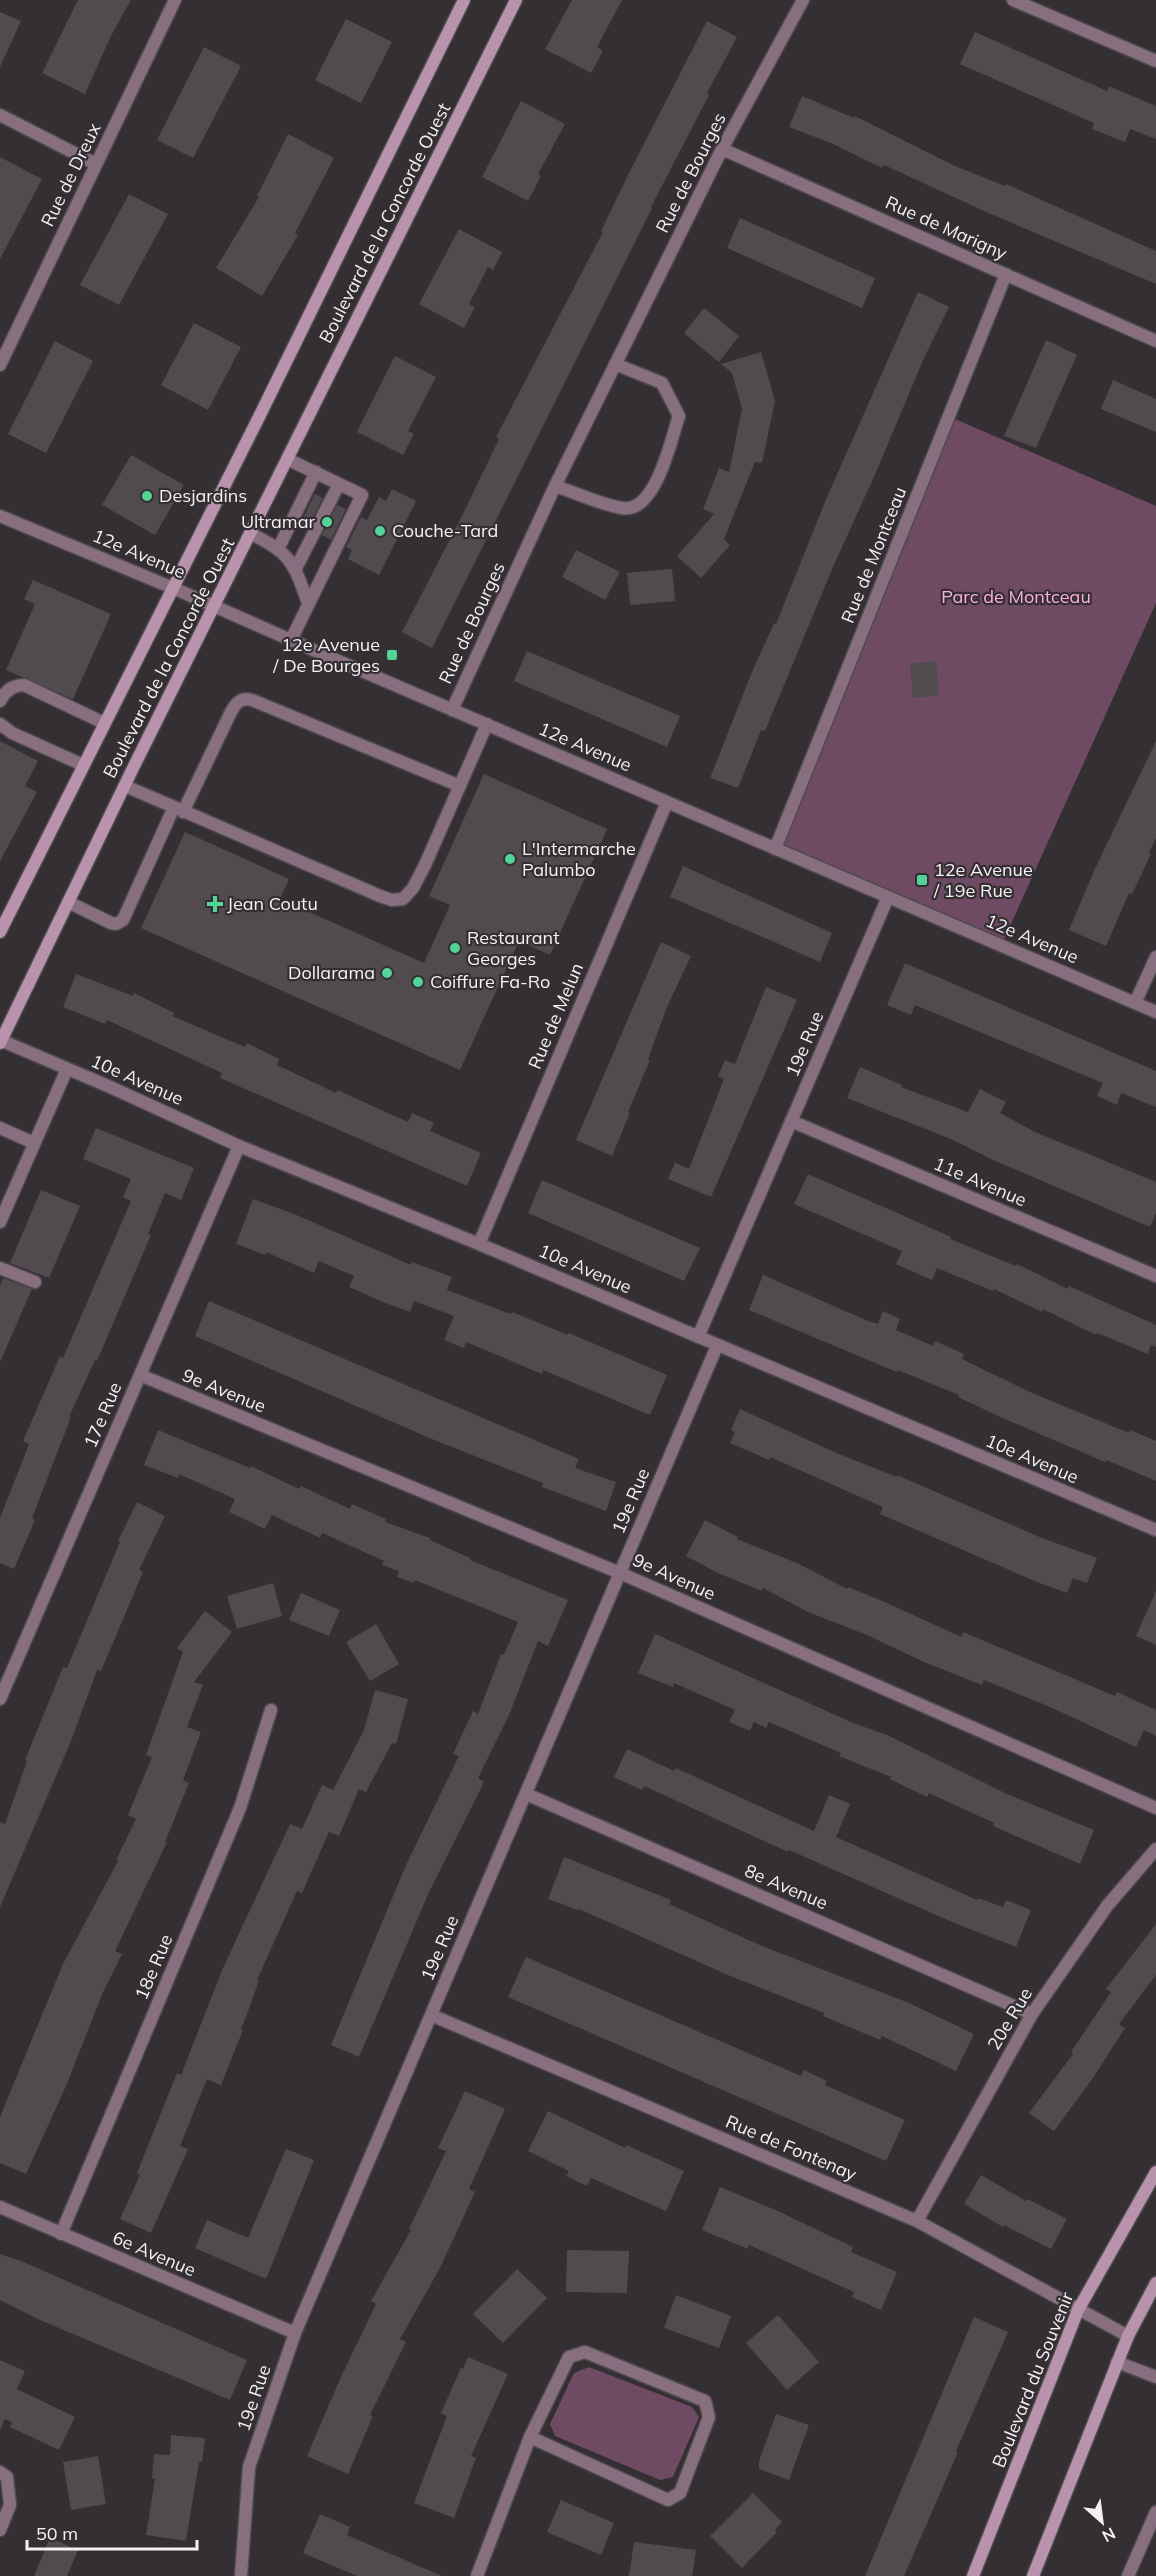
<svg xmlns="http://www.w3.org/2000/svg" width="1156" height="2576" viewBox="0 0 1156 2576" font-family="Mulish,sans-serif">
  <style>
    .green { fill: #6f4a63 }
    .building { fill: #514b4f }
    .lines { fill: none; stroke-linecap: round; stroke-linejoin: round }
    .lane-casing { stroke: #4f4a4d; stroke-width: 15 }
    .street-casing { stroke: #4f4a4d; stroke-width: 15 }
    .secondary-casing { stroke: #4f4a4d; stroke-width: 15 }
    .lane { stroke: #886f7f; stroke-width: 12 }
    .street { stroke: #886f7f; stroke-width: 12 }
    .secondary { stroke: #b992ac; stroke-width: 12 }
    .poi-dot { fill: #54d396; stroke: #342f32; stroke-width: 2 }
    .labels { text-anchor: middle; stroke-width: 4.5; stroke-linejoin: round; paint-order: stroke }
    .street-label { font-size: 18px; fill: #f5f1f3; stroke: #342f32 }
    .poi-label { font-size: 18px; fill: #f5f1f3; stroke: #342f32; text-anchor: start }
    .park-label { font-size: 18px; fill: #ffade5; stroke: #342f32 }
  </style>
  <rect width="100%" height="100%" fill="#342f32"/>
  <path class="green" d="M948,416L1156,506V603L1001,946L775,849Z
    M589,2367L692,2407L699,2417L673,2477L660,2480L555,2436L550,2424L574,2373Z"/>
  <path class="building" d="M78,0H131L111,36L85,94L42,73Z
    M572,0H622L597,47L603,51L591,73L545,49Z
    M0,12L21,21L0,67Z
    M346,19L392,42L361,103L315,80Z
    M707,21L737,37L707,93L709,95L651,207L652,208L432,648L402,632L461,518L499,439L496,437L603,232L601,231L629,173Z
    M975,32L1107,91L1109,86L1156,106V139L1130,129L1125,142L1092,129L1094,123L960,64Z
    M204,47L241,66L193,158L157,140Z
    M802,96L854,118L855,116L955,166L1005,186L1006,184L1156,251V284L993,215L884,165L882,168L831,143L789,127Z
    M521,101L565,124L538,174L541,176L528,201L482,177Z
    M288,134L334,158L295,233L298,235L262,296L216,268L259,197L257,196Z
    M0,157L42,179L0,259Z
    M129,194L168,214L119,305L80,285Z
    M740,218L875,278L862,308L727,248Z
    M459,229L502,252L493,270L488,267L469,304L475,307L464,328L419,304Z
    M918,292L949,307L924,358L877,470L833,567L765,731L761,730L738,788L710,778L752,672L774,623L776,624L827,497Z
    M704,308L739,336L719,362L684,333Z
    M194,323L241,347L208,410L161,385Z
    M1046,340L1077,355L1036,448L1004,436Z
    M55,341L93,361L46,453L8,434Z
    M761,352L775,401L762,463L755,462L724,539L730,545L701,578L677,556L714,514L703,509L719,468L729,472L742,409L732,373L721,364Z
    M395,356L436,377L408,431L414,434L403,455L357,432Z
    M1113,380L1156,399V432L1101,409Z
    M131,455L184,485L155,535L102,505Z
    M392,489L416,501L379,575L348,559L352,550L346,547L361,517L367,520L379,497L386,501Z
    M315,494L323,498L307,528L300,524Z
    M337,505L346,509L331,540L322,535Z
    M576,550L620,572L605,600L562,577Z
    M672,569L675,601L630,605L627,573Z
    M33,580L111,614L73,699L6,670L35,604L24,599Z
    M527,651L680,716L667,747L514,681Z
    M936,661L939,695L913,698L910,664Z
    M0,741L38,761L25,786L37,792L0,861Z
    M1156,741V838L1149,852L1151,854L1132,894L1129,893L1106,946L1069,930L1093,873Z
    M484,774L607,829L550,955L519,941L460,1070L141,928L185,832L289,879L280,899L424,963L450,905L429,896Z
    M683,866L832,933L820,962L670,897Z
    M661,942L691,956L667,1007L648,1059L650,1060L628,1112L630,1113L612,1156L576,1140Z
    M905,963L1156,1071V1107L1121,1093L1117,1105L1097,1096L1103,1083L915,1005L911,1015L887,1005Z
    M76,974L133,996L134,993L174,1013L172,1016L245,1047L247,1043L279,1059L277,1065L336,1093L337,1090L408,1122L412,1113L434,1123L430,1131L481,1153L467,1186L220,1078L222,1073L107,1020L105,1024L63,1007Z
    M766,987L797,1000L711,1197L668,1179L675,1163L689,1169L724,1079L718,1076L725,1060L735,1064Z
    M860,1067L902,1085L901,1087L968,1112L980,1089L1006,1102L1000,1113L1035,1132L1156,1182V1213L1150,1227L993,1160L951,1139L847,1098Z
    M96,1128L194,1168L181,1200L165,1193L148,1234L151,1235L97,1361L95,1360L69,1417H71L32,1518L35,1520L14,1569L0,1563V1518L29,1444L23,1441L60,1356L63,1358L131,1201L123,1197L131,1179L83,1159Z
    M808,1174L902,1215L951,1237L950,1239L1016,1266L1017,1264L1068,1289L1069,1286L1156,1325V1347L1151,1345L1148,1354L1097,1333L1096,1335L1043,1309L1042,1312L994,1289L993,1291L937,1268L932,1280L896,1264L902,1251L794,1204Z
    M542,1180L700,1248L684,1281L528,1213Z
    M41,1190L80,1206L49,1278L10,1263Z
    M253,1199L294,1214L411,1265L412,1262L452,1277L447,1290L511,1314L512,1312L568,1335L569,1333L667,1375L650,1415L543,1370L542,1374L466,1342L464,1348L444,1340L454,1316L414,1301L410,1312L383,1302L349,1287L354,1276L319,1261L314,1273L266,1252L265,1255L236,1244Z
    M763,1275L868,1321L878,1324L883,1311L900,1319L896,1330L933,1346L935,1341L964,1354L962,1359L1030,1392L1129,1433L1130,1430L1156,1441V1481L1106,1460L1105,1462L1000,1417L958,1397L959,1395L898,1370L897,1372L749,1310Z
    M3,1278L32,1289L0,1362V1286Z
    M209,1301L579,1459L575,1468L616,1482L606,1511L542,1487L543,1483L432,1439L195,1336Z
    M740,1409L834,1452L897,1477V1475L1042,1538L1097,1558L1087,1583L1073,1578L1067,1593L1037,1582L880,1514L883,1507L770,1457L769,1460L730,1443L735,1432L731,1430Z
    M158,1430L250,1468L251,1466L299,1489L301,1486L350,1509L352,1504L386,1519L385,1522L430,1538V1540L470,1558V1560L568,1600L548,1646L538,1641L509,1715L478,1778L484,1782L429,1892L359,2057L331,2045L406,1865L459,1756L453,1754L473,1711L478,1714L501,1654L504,1655L518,1622L415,1580L414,1583L397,1577L399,1571L382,1565L384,1561L322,1533L320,1538L272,1515L265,1529L229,1512L235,1499L179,1474L178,1478L144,1465Z
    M137,1502L165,1516L139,1570L143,1572L101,1671L97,1670L71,1741L0,1907V1822L5,1824L27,1761L25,1760L63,1667L67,1668L120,1542L118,1541Z
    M705,1520L738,1537L737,1539L799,1564L847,1589L848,1587L885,1602L961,1637L963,1632L1115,1696L1117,1692L1156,1710V1736L1144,1730L1136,1747L1050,1707L984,1680L982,1685L924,1662L867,1635L808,1612L763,1588L762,1591L718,1573L686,1556Z
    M273,1583L282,1616L237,1629L227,1596Z
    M1156,1591V1645L1136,1636Z
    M301,1593L340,1610L329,1636L289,1620Z
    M205,1611L232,1632L194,1682L203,1685L187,1727L201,1732L183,1780L189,1783L165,1842H167L115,1951L122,1954L103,1992L66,2086L26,2174L0,2163V2117L63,1964L118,1861L116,1860L136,1819L128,1815L152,1757L146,1755L183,1652L177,1648Z
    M376,1624L399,1664L370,1681L346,1642Z
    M655,1634L853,1723L887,1735L1007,1794L1094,1830L1080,1864L993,1826L994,1823L929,1793L927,1797L890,1779L891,1777L839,1756L841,1753L769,1722L766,1728L754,1722L750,1731L729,1722L735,1710L674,1683L673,1687L638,1673Z
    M375,1690L408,1699L396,1744L392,1743L366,1792L359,1789L339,1836L329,1832L302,1893L297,1891L257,1980L259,1981L241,2030H243L221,2085L207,2079L180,2146L188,2149L151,2233L120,2219L140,2175L137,2173L177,2073L181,2075L223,1968L290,1824L302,1829L322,1785L333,1790L364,1730Z
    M627,1749L674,1771L676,1768L814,1831L829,1795L850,1804L836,1837L977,1900L978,1898L1003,1907L1006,1900L1031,1910L1016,1947L952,1922L789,1850L788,1852L644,1786L642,1790L614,1777Z
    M564,1857L671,1900L669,1904L762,1946L909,2003L974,2034L956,2071L882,2036L880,2040L823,2016L824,2013L728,1975L579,1909L578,1910L548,1899Z
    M1156,1924V1975L1119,2024L1125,2028L1093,2078L1054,2131L1029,2113L1073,2054L1071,2052L1111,1992L1106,1989Z
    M526,1957L801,2076L804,2070L827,2081L825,2085L905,2120L886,2161L508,1997Z
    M465,2091L505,2109L469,2189L475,2192L440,2268L400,2339L406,2342L370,2415L373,2416L348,2474L307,2456L340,2379L376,2304L371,2301L411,2230L409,2229L446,2151L438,2148Z
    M548,2111L625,2148L626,2145L684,2171L666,2211L591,2178L587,2186L566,2176L569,2171L528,2151Z
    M286,2149L314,2160L266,2279L195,2248L207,2220L248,2238Z
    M981,2175L1026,2201L1027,2199L1067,2219L1051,2249L1004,2225L1003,2227L964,2204Z
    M720,2187L778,2211L853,2247L851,2252L897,2272L881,2310L852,2297L854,2292L803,2269L749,2245L748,2249L702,2230Z
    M567,2250L629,2251L627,2293L566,2292Z
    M0,2254L21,2261L247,2360L230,2400L40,2320L0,2300Z
    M517,2269L547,2298L503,2343L473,2314Z
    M676,2295L731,2316L719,2348L664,2328Z
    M778,2315L819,2362L787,2390L746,2343Z
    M974,2317L1008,2332L956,2451L958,2452L904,2576H865Z
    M468,2357L508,2374L471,2456L476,2458L454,2518L414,2503L447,2416L441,2413L461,2368L463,2369Z
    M0,2360L25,2371L17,2389L75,2417L59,2450L10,2427L12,2422L5,2419L0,2430Z
    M776,2414L809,2425L789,2480L759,2469V2461Z
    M171,2435L205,2438L202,2462H199L186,2541L146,2535L155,2479L152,2478L154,2454L170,2455Z
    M98,2456L106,2504L71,2510L63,2462Z
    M753,2493L782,2522L775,2530L777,2532L742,2568L710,2536Z
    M561,2500L614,2523L601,2555L547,2532Z
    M320,2514L350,2527L347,2535L442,2576H357L303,2553Z
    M50,2538L78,2550L67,2576H34Z
    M634,2542L696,2550L692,2576H629Z"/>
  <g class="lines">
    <g class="lane-casing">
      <path id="lane" d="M287,459L362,495L291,640
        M251,534C290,552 294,563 308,603
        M279,547L316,472
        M295,570L339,484
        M0,701C5,691 13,685 24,685L104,723
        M0,724L12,733L83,765
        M125,786L174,807
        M183,812L230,714C235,704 240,697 252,700L460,786
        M68,902L111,923L116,924L123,920L174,807L380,896L392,900L403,899L413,888L425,865L487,724
        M0,1128L34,1143
        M0,1222L67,1069
        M0,1268L35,1282
        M1117,2362L1156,2377
        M1128,2576L1156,2512"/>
    </g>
    <g class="street-casing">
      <path id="street" d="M1013,0L1156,61
        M0,115L96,164
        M722,149L1156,341
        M0,365L175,0
        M555,486C577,493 599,504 622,508C656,514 671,439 679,416L662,383L615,364
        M0,516L173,588L327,656L1156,1012
        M452,710L555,486L722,149L803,0
        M775,849L1006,274
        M1135,1003L1156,957
        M0,1040L108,1086L239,1146L479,1244L1156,1530
        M791,1121L1156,1276
        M479,1244L667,802
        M698,1337L888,897
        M140,1375L620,1573L1156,1808
        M0,1699L239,1146
        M526,1794L1032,2014
        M431,2015L917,2221L1128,2336
        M0,2207L295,2333
        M917,2221L1032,2014L1107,1906L1156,1849
        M61,2234L240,1808L271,1710
        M0,2472L7,2477L10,2505L0,2530
        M241,2576L249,2467L295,2333L717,1346
        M477,2576L530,2437L569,2357L585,2352L705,2401L709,2417L680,2493L668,2500L530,2437"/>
    </g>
    <g class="secondary-casing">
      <path id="secondary" d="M0,932L258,419L464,0
        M0,1043L134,766L516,0
        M973,2576L1078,2310L1156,2172
        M1033,2576L1128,2336L1156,2283"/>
    </g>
    <use href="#lane" class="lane"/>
    <use href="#street" class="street"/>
    <use href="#secondary" class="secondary"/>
  </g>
  <g class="poi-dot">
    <circle cx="147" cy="496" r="6"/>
    <circle cx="327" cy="522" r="6"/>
    <circle cx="380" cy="531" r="6"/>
    <rect x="386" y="649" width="12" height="12" rx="3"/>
    <circle cx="510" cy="859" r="6"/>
    <rect x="916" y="874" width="12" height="12" rx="3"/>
    <path d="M212 895h6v6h6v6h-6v6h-6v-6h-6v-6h6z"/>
    <circle cx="455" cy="948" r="6"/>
    <circle cx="387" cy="973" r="6"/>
    <circle cx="418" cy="982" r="6"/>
  </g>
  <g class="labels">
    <g class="street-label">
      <text transform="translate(691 173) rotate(-63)" y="6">Rue de Bourges</text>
      <text transform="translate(71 175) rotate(-64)" y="6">Rue de Dreux</text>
      <text transform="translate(385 223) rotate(-63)" y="6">Boulevard de la Concorde Ouest</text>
      <text transform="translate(946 228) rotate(24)" y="6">Rue de Marigny</text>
      <text transform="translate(139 554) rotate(23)" y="6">12e Avenue</text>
      <text transform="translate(874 555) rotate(-68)" y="6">Rue de Montceau</text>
      <text transform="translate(472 623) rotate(-65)" y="6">Rue de Bourges</text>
      <text transform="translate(169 658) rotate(-63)" y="6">Boulevard de la Concorde Ouest</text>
      <text transform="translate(585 747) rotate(23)" y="6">12e Avenue</text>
      <text transform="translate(1032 939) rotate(23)" y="6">12e Avenue</text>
      <text transform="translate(556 1016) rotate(-67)" y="6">Rue de Melun</text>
      <text transform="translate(805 1044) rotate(-67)" y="6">19e Rue</text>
      <text transform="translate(137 1080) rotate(24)" y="6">10e Avenue</text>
      <text transform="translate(980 1182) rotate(23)" y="6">11e Avenue</text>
      <text transform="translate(585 1269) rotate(23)" y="6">10e Avenue</text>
      <text transform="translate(224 1391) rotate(22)" y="6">9e Avenue</text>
      <text transform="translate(103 1415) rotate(-67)" y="6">17e Rue</text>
      <text transform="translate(1032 1459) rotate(23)" y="6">10e Avenue</text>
      <text transform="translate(631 1501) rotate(-67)" y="6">19e Rue</text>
      <text transform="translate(674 1577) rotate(24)" y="6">9e Avenue</text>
      <text transform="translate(786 1887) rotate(23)" y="6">8e Avenue</text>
      <text transform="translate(440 1948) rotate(-67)" y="6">19e Rue</text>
      <text transform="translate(154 1967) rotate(-67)" y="6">18e Rue</text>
      <text transform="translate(1010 2019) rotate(-59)" y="6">20e Rue</text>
      <text transform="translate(791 2148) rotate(23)" y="6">Rue de Fontenay</text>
      <text transform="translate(154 2254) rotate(23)" y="6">6e Avenue</text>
      <text transform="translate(1033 2380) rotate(-68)" y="6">Boulevard du Souvenir</text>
      <text transform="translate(254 2398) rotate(-71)" y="6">19e Rue</text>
    </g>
    <g class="poi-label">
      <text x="159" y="502">Desjardins</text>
      <text x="315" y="528" text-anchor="end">Ultramar</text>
      <text x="392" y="537">Couche-Tard</text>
      <text x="380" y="651" text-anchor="end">12e Avenue<tspan x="380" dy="21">/ De Bourges</tspan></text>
      <text x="522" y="855">L'Intermarche<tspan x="522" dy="21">Palumbo</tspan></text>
      <text x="934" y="876">12e Avenue<tspan x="934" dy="21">/ 19e Rue</tspan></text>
      <text x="227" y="910">Jean Coutu</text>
      <text x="467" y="944">Restaurant<tspan x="467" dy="21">Georges</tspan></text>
      <text x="375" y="979" text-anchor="end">Dollarama</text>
      <text x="430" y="988">Coiffure Fa-Ro</text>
    </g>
    <g class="park-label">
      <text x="1016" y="603">Parc de Montceau</text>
    </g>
  </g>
  <g transform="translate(1102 2522) rotate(152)" stroke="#342f32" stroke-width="4.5" paint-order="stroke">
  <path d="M0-4.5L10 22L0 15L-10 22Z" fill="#f5f1f3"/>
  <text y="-9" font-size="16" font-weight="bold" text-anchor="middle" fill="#f5f1f3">N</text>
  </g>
  <path d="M27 2540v9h170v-9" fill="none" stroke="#f5f1f3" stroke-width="3"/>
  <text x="36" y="2540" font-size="18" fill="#f5f1f3" stroke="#342f32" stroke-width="4.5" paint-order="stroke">50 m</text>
</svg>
